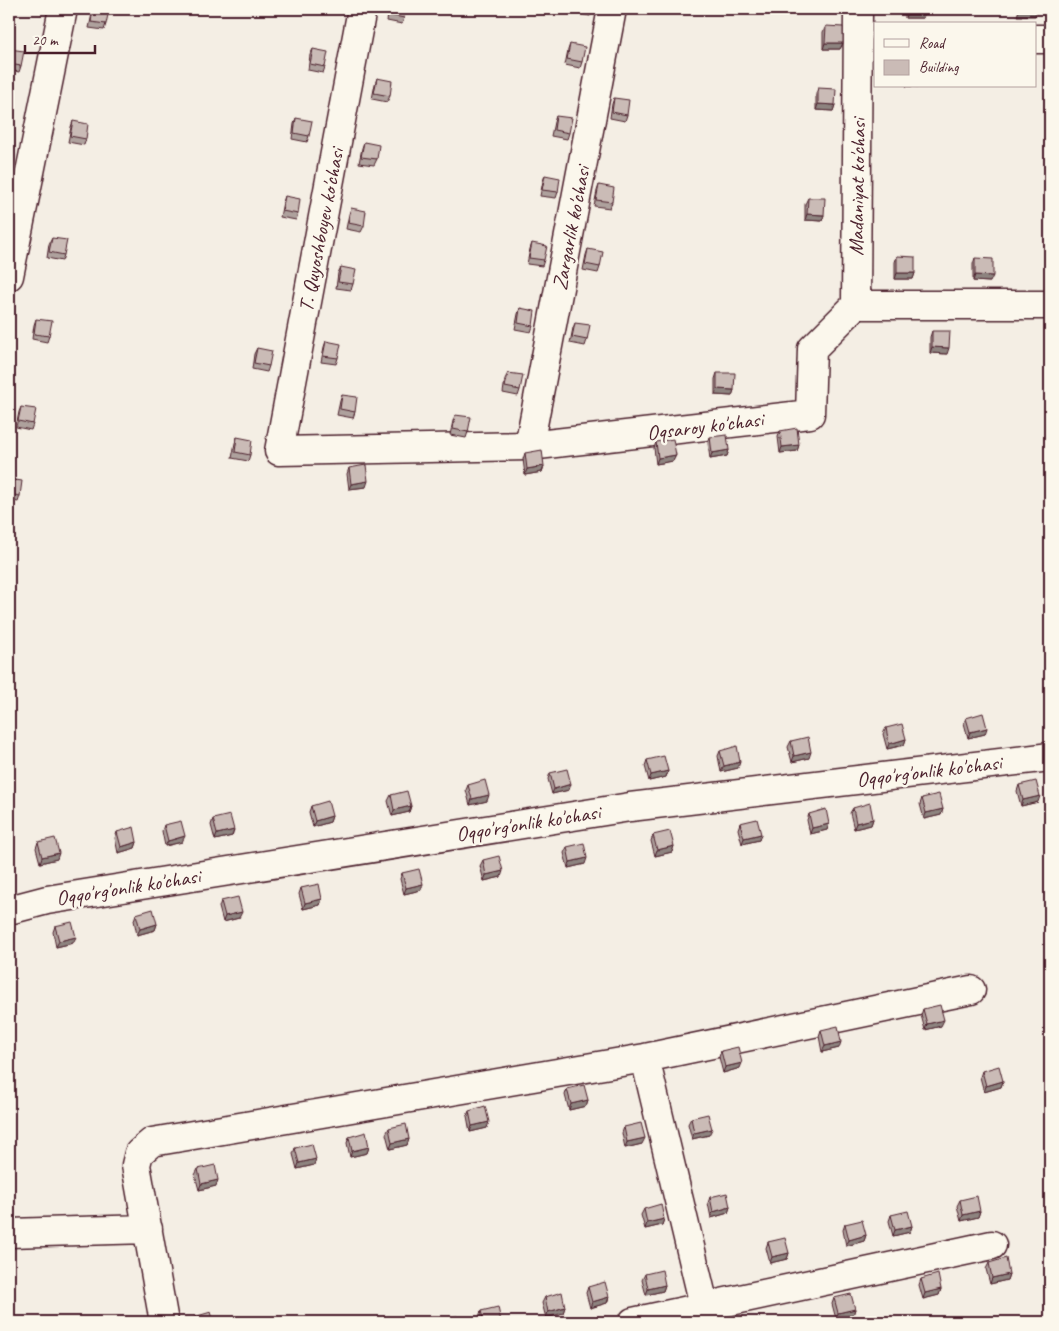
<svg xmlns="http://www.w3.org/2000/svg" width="1059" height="1331" viewBox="0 0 1059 1331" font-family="Caveat,sans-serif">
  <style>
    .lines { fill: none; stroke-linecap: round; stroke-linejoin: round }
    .minor-casing { stroke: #4a1f2b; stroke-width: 31 }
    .minor { stroke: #fbf7ec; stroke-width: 28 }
    .wall { fill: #aea19d; stroke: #4a1f2b }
    .shaded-wall { fill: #8d837f; stroke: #4a1f2b }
    .building { fill: #cabbb6; stroke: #4a1f2b }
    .labels { text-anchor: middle; stroke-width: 5; stroke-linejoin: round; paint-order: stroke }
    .street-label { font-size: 21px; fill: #4a1f2b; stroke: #fbf7ec }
  </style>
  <rect width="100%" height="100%" fill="#f4eee4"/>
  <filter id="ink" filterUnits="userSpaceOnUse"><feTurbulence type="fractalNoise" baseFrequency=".02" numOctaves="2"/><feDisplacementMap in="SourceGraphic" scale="10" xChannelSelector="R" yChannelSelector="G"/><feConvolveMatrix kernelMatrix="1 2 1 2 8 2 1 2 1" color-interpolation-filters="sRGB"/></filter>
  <g filter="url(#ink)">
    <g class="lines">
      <g class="minor-casing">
        <path id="minor" d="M362,9L279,451L529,446L810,414L812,349L856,305H1050
          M1035,39H1050
          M9,276L63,9
          M856,305L858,9
          M529,446L612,9
          M9,910L47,900L630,807L1050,757
          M645,1058L708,1322
          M9,1233L148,1229
          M164,1322L136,1165L139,1153L152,1142L645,1058L971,990
          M633,1322L992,1245"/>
      </g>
      <use href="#minor" class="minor"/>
    </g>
    <path class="wall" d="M93,9L106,24L104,30L89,28Z
      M389,9H406L404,18L402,24L387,21Z
      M576,9H592L590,16L575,13Z
      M905,9H925L923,18H905Z
      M826,26L843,43L840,49H823V32Z
      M570,44L582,62L580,68L565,65L568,50Z
      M9,49L21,66L19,72L9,70Z
      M313,49L325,67L323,73L308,70L310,55Z
      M377,78L390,96L387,102L372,99L375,84Z
      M818,88L835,105L833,111L816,110V94Z
      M614,98L627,115L625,121L610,118L612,104Z
      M556,116L569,133L567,139L551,136L554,122Z
      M296,118L309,136L307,142L292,139L294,124Z
      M73,121L86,139L84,145L68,142L71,127Z
      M364,142L377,159L374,165L359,163L362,148Z
      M545,175L558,192L556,198L540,196L543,181Z
      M599,185L612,202L610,208L594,206L597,191Z
      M285,196L298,214L296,220L280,217L283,202Z
      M808,198L824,215L822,221L805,220V204Z
      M351,208L364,226L361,232L346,229L349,214Z
      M52,238L64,255L62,261L47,258L49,244Z
      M532,243L544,260L542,266L527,264L530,249Z
      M588,249L600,267L598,273L583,270L586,255Z
      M897,256L915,273L913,279H895V262Z
      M975,258L990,282L973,281V264Z
      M341,267L353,284L351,290L336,288L338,273Z
      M520,308L533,326L531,332L515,329L518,314Z
      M36,319L49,336L47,342L32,339L34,325Z
      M575,323L587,340L585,346L570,343L573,328Z
      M932,331L947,354L930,353V337Z
      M326,341L338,358L336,364L321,362L324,347Z
      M257,348L269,366L267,372L252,369L254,354Z
      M508,373L520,390L518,396L503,393L505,379Z
      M717,373L734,390L732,396L715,395V379Z
      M342,395L355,412L353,418L337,415L340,401Z
      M21,407L33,424L31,430L16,427L19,412Z
      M455,415L468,432L466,438L450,435L453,421Z
      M780,431L799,445L797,451L780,453L778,437Z
      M237,437L250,455L248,461L232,458L235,443Z
      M710,437L729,450L727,456L710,459L708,443Z
      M656,442L676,455L673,461L656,464L654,448Z
      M525,453L544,466L542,472L525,475L523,459Z
      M349,468L366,487L349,489L347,474Z
      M9,479L20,496L18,502L9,500Z
      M966,718L985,734L968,738L964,723Z
      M886,728L906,739L904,745L887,749L883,734Z
      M791,741L809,758L792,762L788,747Z
      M720,751L738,768L721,772L718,756Z
      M647,760L668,771L666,777L649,781L645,766Z
      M550,773L569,790L552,794L548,779Z
      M468,785L487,801L470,805L466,790Z
      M1019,785L1038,802L1021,806L1017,791Z
      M391,795L411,806L409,812L392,816L388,801Z
      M922,798L943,809L941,815L924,819L920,804Z
      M311,806L332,816L330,822L313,827L309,812Z
      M853,808L873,819L871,825L854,829L850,813Z
      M809,814L829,824L827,830L810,834L807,820Z
      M213,819L232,836L215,840L211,825Z
      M740,823L761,834L759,840L742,844L738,829Z
      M164,825L182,842L165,846L162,831Z
      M117,832L137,842L135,848L118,853L115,838Z
      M653,835L674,846L672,852L655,856L651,841Z
      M38,842L57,859L40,863L36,848Z
      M567,847L585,864L568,868L564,853Z
      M483,860L501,877L484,881L480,866Z
      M402,873L421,890L404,894L400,879Z
      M301,888L322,899L320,905L303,909L299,894Z
      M221,901L239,918L223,922L219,907Z
      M136,914L157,924L155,930L137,935L134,920Z
      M55,926L73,943L56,947L53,932Z
      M923,1009L941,1026L925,1030L921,1015Z
      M821,1030L839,1048L822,1052L819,1036Z
      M721,1051L740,1068L723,1073L719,1057Z
      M982,1071L1003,1081L1001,1087L984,1092L980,1077Z
      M567,1089L588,1100L586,1106L569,1110L565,1095Z
      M469,1111L487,1128L470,1132L467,1116Z
      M691,1118L709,1135L692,1139L688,1124Z
      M624,1127L642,1144L625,1148L622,1133Z
      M389,1128L409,1139L407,1145L390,1149L386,1134Z
      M349,1137L369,1147L367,1153L350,1157L347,1143Z
      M295,1148L314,1165L297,1169L293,1154Z
      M198,1169L216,1186L199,1190L195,1175Z
      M710,1197L730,1207L728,1213L711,1218L708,1203Z
      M960,1200L980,1211L978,1217L961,1221L957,1206Z
      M644,1209L664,1219L662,1225L645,1229L641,1215Z
      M891,1215L912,1226L910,1232L893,1236L889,1221Z
      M845,1224L866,1235L864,1241L846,1246L843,1230Z
      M768,1242L789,1253L787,1259L770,1263L766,1248Z
      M989,1263L1009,1274L1007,1280L990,1284L986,1269Z
      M645,1274L665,1285L663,1291L646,1295L642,1280Z
      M921,1279L941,1289L939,1295L923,1299L919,1285Z
      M588,1287L609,1297L607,1303L590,1308L586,1293Z
      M545,1297L565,1307L563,1313L546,1318L542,1303Z
      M834,1298L855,1309L853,1315L836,1319L832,1304Z
      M481,1311L501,1322H480L479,1317Z"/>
    <path class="shaded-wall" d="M1019,10H1037L1035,16H1017Z
      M907,12H925L923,18H905Z
      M825,43H843L840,49H823Z
      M906,86H923V87Z
      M818,104L835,105L833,111L816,110Z
      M807,214L824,215L822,221L805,220Z
      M897,273H915L913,279H895Z
      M975,275L993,276L990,282L973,281Z
      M932,347L949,348L947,354L930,353Z
      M717,389L734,390L732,396L715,395Z
      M799,445L797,451L780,453L782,447Z
      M729,450L727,456L710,459L712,453Z
      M676,455L673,461L656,464L658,458Z
      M544,466L542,472L525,475L527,469Z
      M368,481L366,487L349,489L351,484Z
      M987,728L985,734L968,738L970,732Z
      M906,739L904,745L887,749L889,744Z
      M811,752L809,758L792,762L794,756Z
      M740,762L738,768L721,772L724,766Z
      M668,771L666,777L649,781L651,775Z
      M571,784L569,790L552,794L554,789Z
      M489,795L487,801L470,805L472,799Z
      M1040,796L1038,802L1021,806L1023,800Z
      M411,806L409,812L392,816L394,810Z
      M943,809L941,815L924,819L926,813Z
      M332,816L330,822L313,827L315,821Z
      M873,819L871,825L854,829L856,823Z
      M829,824L827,830L810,834L812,828Z
      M234,830L232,836L215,840L217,834Z
      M761,834L759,840L742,844L744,838Z
      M185,836L182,842L165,846L168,841Z
      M137,842L135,848L118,853L121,847Z
      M674,846L672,852L655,856L657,850Z
      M59,853L57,859L40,863L42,857Z
      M587,858L585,864L568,868L570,862Z
      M503,871L501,877L484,881L486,875Z
      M423,884L421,890L404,894L406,888Z
      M322,899L320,905L303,909L305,903Z
      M242,912L239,918L223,922L225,916Z
      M157,924L155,930L137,935L140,929Z
      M76,937L73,943L56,947L59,941Z
      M944,1020L941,1026L925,1030L927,1024Z
      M841,1042L839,1048L822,1052L825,1046Z
      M742,1063L740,1068L723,1073L725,1067Z
      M1003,1081L1001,1087L984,1092L986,1086Z
      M588,1100L586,1106L569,1110L571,1104Z
      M489,1122L487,1128L470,1132L472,1126Z
      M712,1129L709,1135L692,1139L694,1133Z
      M645,1138L642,1144L625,1148L627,1142Z
      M409,1139L407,1145L390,1149L392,1143Z
      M369,1147L367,1153L350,1157L352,1151Z
      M316,1159L314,1165L297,1169L299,1163Z
      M218,1180L216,1186L199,1190L201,1184Z
      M730,1207L728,1213L711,1218L713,1212Z
      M980,1211L978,1217L961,1221L963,1215Z
      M664,1219L662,1225L645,1229L647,1223Z
      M912,1226L910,1232L893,1236L895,1230Z
      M866,1235L864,1241L846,1246L849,1240Z
      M789,1253L787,1259L770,1263L772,1257Z
      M1009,1274L1007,1280L990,1284L992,1278Z
      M665,1285L663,1291L646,1295L648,1289Z
      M941,1289L939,1295L923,1299L925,1293Z
      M609,1297L607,1303L590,1308L592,1302Z
      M565,1307L563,1313L546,1318L548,1312Z
      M855,1309L853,1315L836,1319L838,1313Z"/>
    <path class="building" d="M93,9H102L109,10L106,24L91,22Z
      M390,9H406L404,18L389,15Z
      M907,9H925V12H907Z
      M1019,9H1037V10H1019Z
      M826,26L843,27V43H825Z
      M570,44L585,47L582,62L567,59Z
      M9,49L24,51L21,66L9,64Z
      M313,49L328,52L325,67L310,64Z
      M377,78L392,81L390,96L374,93Z
      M818,88L836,89L835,105L818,104Z
      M614,98L629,100L627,115L612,112Z
      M556,116L572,118L569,133L554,130Z
      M296,118L312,121L309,136L294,133Z
      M73,121L88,124L86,139L70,136Z
      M364,142L379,145L377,159L361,157Z
      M545,175L560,178L558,192L542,190Z
      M599,185L614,188L612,202L596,200Z
      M285,196L300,199L298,214L282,211Z
      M808,198H825L824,215L807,214Z
      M351,208L366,211L364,226L348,223Z
      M52,238L67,240L64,255L49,252Z
      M532,243L547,246L544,260L529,258Z
      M588,249L603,252L600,267L585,264Z
      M897,256L915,257V273H897Z
      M975,258L993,259V276L975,275Z
      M341,267L356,270L353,284L338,282Z
      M520,308L535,311L533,326L518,323Z
      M36,319L52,321L49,336L34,334Z
      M575,323L590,325L587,340L572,337Z
      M932,331H950L949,348L932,347Z
      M326,341L341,344L338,358L323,356Z
      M257,348L272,351L269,366L254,363Z
      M508,373L523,375L520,390L505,387Z
      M717,373H735L734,390L717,389Z
      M342,395L357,397L355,412L340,409Z
      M21,407L36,409L33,424L18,421Z
      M455,415L471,417L468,432L453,429Z
      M797,428L799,445L782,447L780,431Z
      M727,435L729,450L712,453L710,437Z
      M237,437L252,440L250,455L235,452Z
      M673,439L676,455L658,458L656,442Z
      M542,450L544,466L527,469L525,453Z
      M366,465L368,481L351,484L349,468Z
      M9,479L22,481L20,496L9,494Z
      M983,713L987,728L970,732L966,718Z
      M902,724L906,739L889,744L886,728Z
      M808,737L811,752L794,756L791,741Z
      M737,746L740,762L724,766L720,751Z
      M664,756L668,771L651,775L647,760Z
      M567,769L571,784L554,789L550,773Z
      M485,780L489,795L472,799L468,785Z
      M1036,781L1040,796L1023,800L1019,785Z
      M407,791L411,806L394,810L391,795Z
      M939,794L943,809L926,813L922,798Z
      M328,801L332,816L315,821L311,806Z
      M870,803L873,819L856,823L853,808Z
      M826,809L829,824L812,828L809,814Z
      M230,815L234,830L217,834L213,819Z
      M757,819L761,834L744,838L740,823Z
      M181,821L185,836L168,841L164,825Z
      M134,827L137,842L121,847L117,832Z
      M670,831L674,846L657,850L653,835Z
      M55,838L59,853L42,857L38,842Z
      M584,843L587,858L570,862L567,847Z
      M499,856L503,871L486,875L483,860Z
      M419,869L423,884L406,888L402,873Z
      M319,884L322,899L305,903L301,888Z
      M238,897L242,912L225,916L221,901Z
      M153,909L157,924L140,929L136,914Z
      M72,922L76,937L59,941L55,926Z
      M940,1005L944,1020L927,1024L923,1009Z
      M838,1026L841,1042L825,1046L821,1030Z
      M738,1047L742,1063L725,1067L721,1051Z
      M999,1066L1003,1081L986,1086L982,1071Z
      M584,1085L588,1100L571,1104L567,1089Z
      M485,1106L489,1122L472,1126L469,1111Z
      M708,1114L712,1129L694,1133L691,1118Z
      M641,1123L645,1138L627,1142L624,1127Z
      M406,1124L409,1139L392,1143L389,1128Z
      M366,1132L369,1147L352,1151L349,1137Z
      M312,1144L316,1159L299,1163L295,1148Z
      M215,1165L218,1180L201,1184L198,1169Z
      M727,1193L730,1207L713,1212L710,1197Z
      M977,1196L980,1211L963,1215L960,1200Z
      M661,1204L664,1219L647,1223L644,1209Z
      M908,1211L912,1226L895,1230L891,1215Z
      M862,1220L866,1235L849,1240L845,1224Z
      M785,1238L789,1253L772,1257L768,1242Z
      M1006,1258L1009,1274L992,1278L989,1263Z
      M662,1270L665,1285L648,1289L645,1274Z
      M938,1274L941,1289L925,1293L921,1279Z
      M605,1282L609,1297L592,1302L588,1287Z
      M562,1292L565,1307L548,1312L545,1297Z
      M851,1294L855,1309L838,1313L834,1298Z
      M498,1307L501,1322H484L481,1311Z
      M211,1312L214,1322H196L194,1317Z
      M457,1316L459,1322H441V1320Z"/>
  </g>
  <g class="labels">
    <g class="street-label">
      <text transform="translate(857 187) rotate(-89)" y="7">Madaniyat ko'chasi</text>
      <text transform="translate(571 228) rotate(-79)" y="7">Zargarlik ko'chasi</text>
      <text transform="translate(321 230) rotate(-79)" y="7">T. Quyoshboyev ko'chasi</text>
      <text transform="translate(705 426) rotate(-7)" y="7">Oqsaroy ko'chasi</text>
      <text transform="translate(929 771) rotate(-7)" y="7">Oqqo'rg'onlik ko'chasi</text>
      <text transform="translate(528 823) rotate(-9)" y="7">Oqqo'rg'onlik ko'chasi</text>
      <text transform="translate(128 887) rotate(-9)" y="7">Oqqo'rg'onlik ko'chasi</text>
    </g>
  </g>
  <rect width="1059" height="1331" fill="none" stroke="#fbf7ec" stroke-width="30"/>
  <rect x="15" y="15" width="1029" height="1301" fill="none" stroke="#4a1f2b" stroke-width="2" filter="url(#ink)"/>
  <rect x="874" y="22" width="162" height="65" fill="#fbf7ec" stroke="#b4a19f"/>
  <rect x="884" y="39" width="25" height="8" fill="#fbf7ec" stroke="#b4a19f"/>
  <text x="919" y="48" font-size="15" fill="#4a1f2b">Road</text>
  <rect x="884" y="60" width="25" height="15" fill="#cabbb6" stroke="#b4a19f"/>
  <text x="919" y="72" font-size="15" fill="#4a1f2b">Building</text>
  <path d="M25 45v8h70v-8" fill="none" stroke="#4a1f2b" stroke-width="2.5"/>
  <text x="32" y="45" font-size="15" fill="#4a1f2b" stroke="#fbf7ec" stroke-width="4" paint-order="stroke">20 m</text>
</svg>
